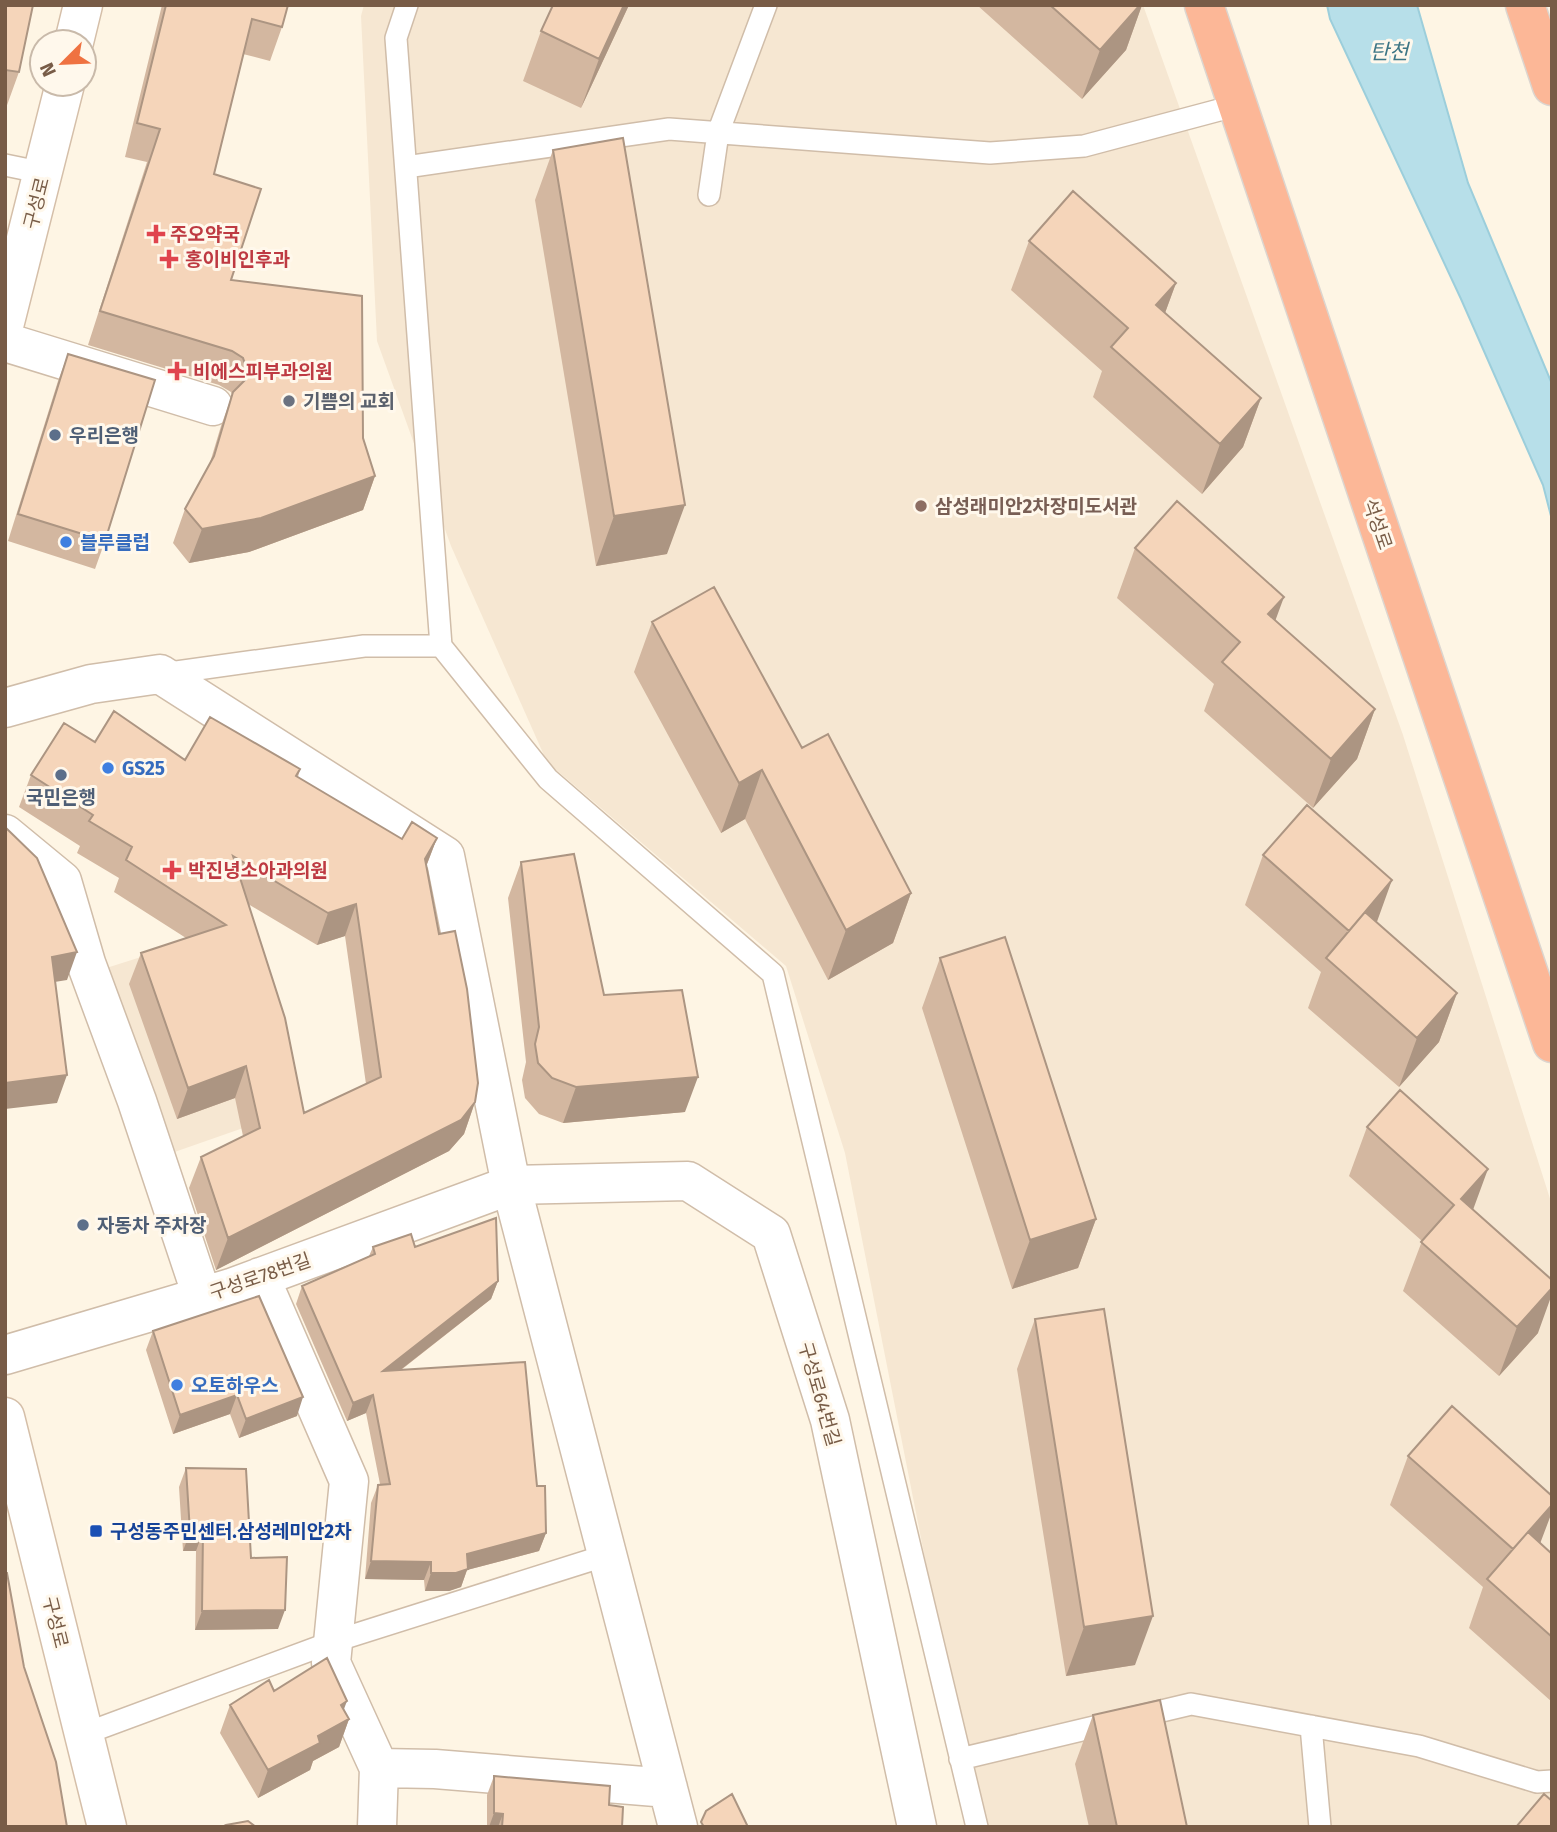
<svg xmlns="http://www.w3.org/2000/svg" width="1557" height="1832" viewBox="0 0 1557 1832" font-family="'Fira Sans','Noto Sans KR',sans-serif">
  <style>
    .residential { fill: #f6e7d2 }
    .water { fill: #b7dfe9; stroke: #9ccedb; stroke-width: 2 }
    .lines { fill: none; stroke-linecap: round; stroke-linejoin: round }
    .lane-casing { stroke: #d0bda9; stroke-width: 24 }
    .street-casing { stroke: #d0bda9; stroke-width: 41 }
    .secondary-casing { stroke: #d5bfa9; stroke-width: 41 }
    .highway-casing { stroke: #dcd5cf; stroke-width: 41 }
    .lane { stroke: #fff; stroke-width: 21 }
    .street { stroke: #fff; stroke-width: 38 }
    .secondary { stroke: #fff; stroke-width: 38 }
    .highway { stroke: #fcb797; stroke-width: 38 }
    .wall { fill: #d3b7a0; fill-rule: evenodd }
    .shaded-wall { fill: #ac9582 }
    .building { fill: #f5d5ba; stroke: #ac9582; stroke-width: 2; fill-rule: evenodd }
    .health-dot { fill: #e0444e; stroke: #fff8ec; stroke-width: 2.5 }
    .worship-dot { fill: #6b7280; stroke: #fff8ec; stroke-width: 2.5 }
    .service-dot { fill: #5c6f8a; stroke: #fff8ec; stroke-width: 2.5 }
    .education-dot { fill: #8d6e63; stroke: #fff8ec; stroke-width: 2.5 }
    .shop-dot { fill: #3f7fe0; stroke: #fff8ec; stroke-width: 2.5 }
    .transit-dot { fill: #1a4fb4; stroke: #fff8ec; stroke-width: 2.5 }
    .labels { text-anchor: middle; stroke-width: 6; stroke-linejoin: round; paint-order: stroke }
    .street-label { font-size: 19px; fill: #785c47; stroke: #fff8ec }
    .health-label { font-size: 19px; font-weight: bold; fill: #be3a42; stroke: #fff8ec; text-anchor: start }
    .worship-label { font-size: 19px; font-weight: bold; fill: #5b616d; stroke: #fff8ec; text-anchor: start }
    .service-label { font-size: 19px; font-weight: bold; fill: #4e5e75; stroke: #fff8ec; text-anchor: start }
    .education-label { font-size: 19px; font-weight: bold; fill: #785e54; stroke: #fff8ec; text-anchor: start }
    .shop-label { font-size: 19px; font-weight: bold; fill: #366cbe; stroke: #fff8ec; text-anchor: start }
    .transit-label { font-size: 19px; font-weight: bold; fill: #164399; stroke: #fff8ec; text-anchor: start }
    .water-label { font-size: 21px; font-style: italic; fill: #3d7686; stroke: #fff8ec }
  </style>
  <rect width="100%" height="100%" fill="#fef5e4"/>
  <path class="residential" d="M364,5H1143L1403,735L1552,1205V1827H978L845,1153L786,966L547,762L451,546L377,341L361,16Z
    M242,925L303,1107L166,1155L100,970Z"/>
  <path class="water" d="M1327,5H1417L1468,183L1552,384V520L1543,485L1461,299L1330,19Z"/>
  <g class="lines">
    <g class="lane-casing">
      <path id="lane" d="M407,5L396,38L441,646L548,779L773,974L977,1827
        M5,165L44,173
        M406,167L669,129L990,153L1084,146L1238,105
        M709,195L718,133L766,5
        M162,674L364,646H441
        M1311,1726L1320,1827
        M84,1734L332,1642L607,1555
        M960,1759L1191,1704L1419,1746L1537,1782L1552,1781"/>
    </g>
    <g class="street-casing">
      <path id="street" d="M5,342L213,406
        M5,708L91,684L160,674L445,856L511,1185L678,1827
        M5,834L62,881L86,963L137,1101L202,1296
        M260,1277L349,1481L331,1663L379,1768L377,1827
        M5,1355L231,1288L511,1185L688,1181L771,1234L830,1420L917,1827
        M379,1768L435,1769L668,1788"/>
    </g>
    <g class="secondary-casing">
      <path id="secondary" d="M74,42L83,5
        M5,322L65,84
        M5,1417L107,1827"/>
    </g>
    <g class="highway-casing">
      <path id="highway" d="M1204,5L1552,1043
        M1525,5L1552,86"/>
    </g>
    <use href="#lane" class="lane"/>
    <use href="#street" class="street"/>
    <use href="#secondary" class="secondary"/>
    <use href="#highway" class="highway"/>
  </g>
  <path class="wall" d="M5,5L19,72L6,108H5Z
    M162,5H288L282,27L270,61L243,54L214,174L231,280L363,438L375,476L363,510L249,552L189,563L173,543L185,509L209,466L221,426L232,395L231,392L219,385L88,345L147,162L125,157Z
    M553,5H629L581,108L523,81L541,31Z
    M977,5H1142L1126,50L1082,99Z
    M553,150L667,554L596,566L535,200Z
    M1029,241L1176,283L1165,313L1261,398L1243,447L1202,494L1093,397L1102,371L1011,290Z
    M68,354L105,541L95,569L8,541L58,381Z
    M1135,548L1276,621L1375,709L1357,759L1313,808L1204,711L1214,684L1117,598Z
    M652,622L802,748L911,893L893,943L828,980L745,819L721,833L634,672Z
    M95,742L185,760L300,769L298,777L402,839L437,838L426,867L475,1102L464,1134L449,1151L216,1270L189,1188L201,1157L243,1136L235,1098L177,1119L129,984L141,953L186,938L114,892L119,878L77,853L80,846L19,807L31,775ZM248,904L317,945L345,936L366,1084L304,1113Z
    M1263,855L1377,923L1457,993L1439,1042L1399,1087L1308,1008L1321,972L1245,905Z
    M521,862L604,995L685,1112L563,1123L539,1114L525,1098L522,1080L526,1062L508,898Z
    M940,958L1096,1219L1078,1268L1012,1289L922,1008Z
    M1367,1127L1473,1210L1538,1333L1499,1376L1403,1291L1422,1241L1349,1176Z
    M373,1247H415L498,1281L491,1299L401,1370L537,1486L546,1533L539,1551L467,1570L461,1587L449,1591H425L424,1580L365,1579L371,1503L378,1485L380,1484L366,1413L347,1421L296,1304L302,1286L369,1256Z
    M1035,1319L1135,1665L1066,1676L1017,1369Z
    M153,1331L297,1416L239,1438L230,1414L173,1434L146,1350Z
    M1408,1456L1540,1543L1552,1554V1702L1469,1628L1483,1587L1390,1505Z
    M186,1468L251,1558L278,1629L195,1630L196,1551H183L179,1487Z
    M274,1691L344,1709L349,1719L339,1747L313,1761L310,1770L258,1798L220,1733L230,1705Z
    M1093,1715L1187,1827H1089L1075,1764Z
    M494,1776L609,1805L622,1827H487V1795Z"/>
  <path class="shaded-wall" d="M624,5H629L581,108L599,59Z
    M1140,5H1142L1126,50L1082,99L1100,50Z
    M1176,283L1158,332L1156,305Z
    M1261,398L1243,447L1202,494L1220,444Z
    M375,476L363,510L249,552L189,563L202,529Z
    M685,505L667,554L596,566L614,516Z
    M1284,597L1266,646L1268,614Z
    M1375,709L1357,759L1313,808L1331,759Z
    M762,770L745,819L721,833L739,783Z
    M437,838L425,869V859Z
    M1392,880L1374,930L1336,966L1349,931Z
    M911,893L893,943L828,980L846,930Z
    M356,904L345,936L317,945L328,913Z
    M77,952L67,980L42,984L52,957Z
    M1457,993L1439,1042L1399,1087L1417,1038Z
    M246,1066L235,1098L177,1119L188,1088Z
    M67,1075L57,1103L5,1109V1083Z
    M698,1077L685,1112L563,1123L576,1087Z
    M475,1102L464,1134L449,1151L216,1270L228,1238Z
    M1488,1169L1470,1218L1461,1199Z
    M1096,1219L1078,1268L1012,1289L1030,1240Z
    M498,1281L491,1299L376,1389L383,1371Z
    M1552,1288V1294L1538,1333L1499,1376L1517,1327Z
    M237,1395L230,1414L173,1434L180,1415Z
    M373,1395L366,1413L347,1421L353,1403Z
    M303,1397L297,1416L239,1438L246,1419Z
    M1552,1505V1512L1538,1549H1513Z
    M190,1532H203L196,1551H183Z
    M546,1533L539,1551L467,1570L461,1587L449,1591H425L431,1573L467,1554Z
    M371,1561L431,1562L424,1580L365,1579Z
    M285,1610L278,1629L195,1630L202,1611Z
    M1153,1616L1135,1665L1066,1676L1084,1627Z
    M347,1701L338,1725L349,1719L339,1747L313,1761L310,1770L258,1798L268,1770L318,1736L341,1705Z
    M494,1813L503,1814L498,1827H489Z"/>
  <path class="building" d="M5,5H33L19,72L5,70Z
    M166,5H288L282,27L252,19L214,174L261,189L231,280L362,296L363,438L375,476L261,518L202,529L185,509L214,456L233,392L246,379V367L243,358L232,351L100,311L160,129L137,123Z
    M553,5H624L599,59L541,31Z
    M1050,5H1140L1100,50Z
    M623,138L685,505L614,516L553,150Z
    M1073,191L1176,283L1156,305L1261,398L1220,444L1111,347L1128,328L1029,241Z
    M68,354L155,380L105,541L18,514Z
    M1177,501L1284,597L1268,614L1375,709L1331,759L1222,662L1240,642L1135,548Z
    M714,587L802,748L828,734L911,893L846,930L762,770L739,783L652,622Z
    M114,711L185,760L210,717L300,769L296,776L402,839L412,822L437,838L425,859L439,934L455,931L467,989L478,1083L475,1102L461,1120L228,1238L201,1157L260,1128L246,1066L188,1088L141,953L226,925L126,860L132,847L89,821L93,815L31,775L64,723L95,742ZM233,856L328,913L356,904L381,1077L304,1113L285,1018Z
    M1307,805L1392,880L1349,931L1263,855Z
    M5,827L37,858L77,952L52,957L67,1075L5,1083Z
    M574,854L604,995L682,990L698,1077L576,1087L552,1078L538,1063L535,1044L539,1027L521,862Z
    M1365,912L1457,993L1417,1038L1326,958Z
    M1005,937L1096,1219L1030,1240L940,958Z
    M1400,1090L1488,1169L1461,1199L1552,1280V1288L1517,1327L1421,1242L1454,1205L1367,1127Z
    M496,1218L498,1281L383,1371L525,1362L537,1486H545L546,1533L467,1554L468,1569L456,1573H431V1562L371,1561L378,1485L390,1484L373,1395L353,1403L302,1286L375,1254L373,1247L411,1234L415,1247Z
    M259,1296L303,1397L246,1419L237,1395L180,1415L153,1331Z
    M1104,1309L1153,1616L1084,1627L1035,1319Z
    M1452,1406L1552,1496V1505L1513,1549L1408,1456Z
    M186,1468L246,1469L251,1558L287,1557L285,1610L202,1611L203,1532H190Z
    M1528,1532L1552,1554V1637L1487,1579Z
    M5,1573H7L24,1667L56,1762L67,1827H5Z
    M327,1658L347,1701L341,1705L349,1719L318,1736L320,1743L268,1770L230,1705L269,1680L274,1691Z
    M1160,1700L1187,1827H1117L1093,1715Z
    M494,1776L610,1786L609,1805L623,1807L622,1827H502L503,1814L494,1813Z
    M732,1794L748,1827H704L701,1822L706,1811Z
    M1544,1794L1552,1801V1827H1516Z
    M248,1821L256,1827H222L226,1825Z"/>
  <g class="health-dot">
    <path d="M152.5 223.5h7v7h7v7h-7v7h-7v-7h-7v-7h7z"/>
    <path d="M165.5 248.5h7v7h7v7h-7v7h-7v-7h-7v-7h7z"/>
    <path d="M173.5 360.5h7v7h7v7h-7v7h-7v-7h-7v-7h7z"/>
    <path d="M168.5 859.5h7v7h7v7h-7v7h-7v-7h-7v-7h7z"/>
  </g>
  <circle class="worship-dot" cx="289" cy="401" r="7"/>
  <g class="service-dot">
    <circle cx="55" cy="435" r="7"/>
    <circle cx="61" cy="775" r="7"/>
    <circle cx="83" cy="1225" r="7"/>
  </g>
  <circle class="education-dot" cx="921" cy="506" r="7"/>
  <g class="shop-dot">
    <circle cx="66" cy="542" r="7"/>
    <circle cx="108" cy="768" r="7"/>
    <circle cx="177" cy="1385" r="7"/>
  </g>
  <rect class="transit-dot" x="89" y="1524" width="14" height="14" rx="3.5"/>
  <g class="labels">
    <g class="street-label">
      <text transform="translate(36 203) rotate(-76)" y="7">구성로</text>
      <text transform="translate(1378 524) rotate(71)" y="7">석성로</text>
      <text transform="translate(260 1276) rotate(-19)" y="7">구성로78번길</text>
      <text transform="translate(820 1394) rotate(74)" y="7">구성로64번길</text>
      <text transform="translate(56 1622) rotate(76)" y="7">구성로</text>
    </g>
    <g class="health-label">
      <text x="170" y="241">주오약국</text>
      <text x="185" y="266">홍이비인후과</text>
      <text x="193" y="378">비에스피부과의원</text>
      <text x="188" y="877">박진녕소아과의원</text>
    </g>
    <g class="worship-label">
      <text x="303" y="408">기쁨의 교회</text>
    </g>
    <g class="service-label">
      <text x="69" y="442">우리은행</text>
      <text x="61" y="804" text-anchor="middle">국민은행</text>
      <text x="97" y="1232">자동차 주차장</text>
    </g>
    <g class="education-label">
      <text x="935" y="513">삼성래미안2차장미도서관</text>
    </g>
    <g class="shop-label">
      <text x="80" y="549">블루클럽</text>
      <text x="122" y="775">GS25</text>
      <text x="191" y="1392">오토하우스</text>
    </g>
    <g class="transit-label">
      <text x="110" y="1538">구성동주민센터.삼성레미안2차</text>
    </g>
    <g class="water-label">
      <text x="1389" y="59">탄천</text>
    </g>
  </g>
  <rect width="1557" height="1832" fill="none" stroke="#785c47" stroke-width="14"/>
  <g transform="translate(63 63) rotate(246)"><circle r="33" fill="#fff8ec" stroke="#c9baaa" stroke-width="2"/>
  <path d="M0-5L12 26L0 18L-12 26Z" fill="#ef7241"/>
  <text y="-10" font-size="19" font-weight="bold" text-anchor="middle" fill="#785c47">N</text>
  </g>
</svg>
